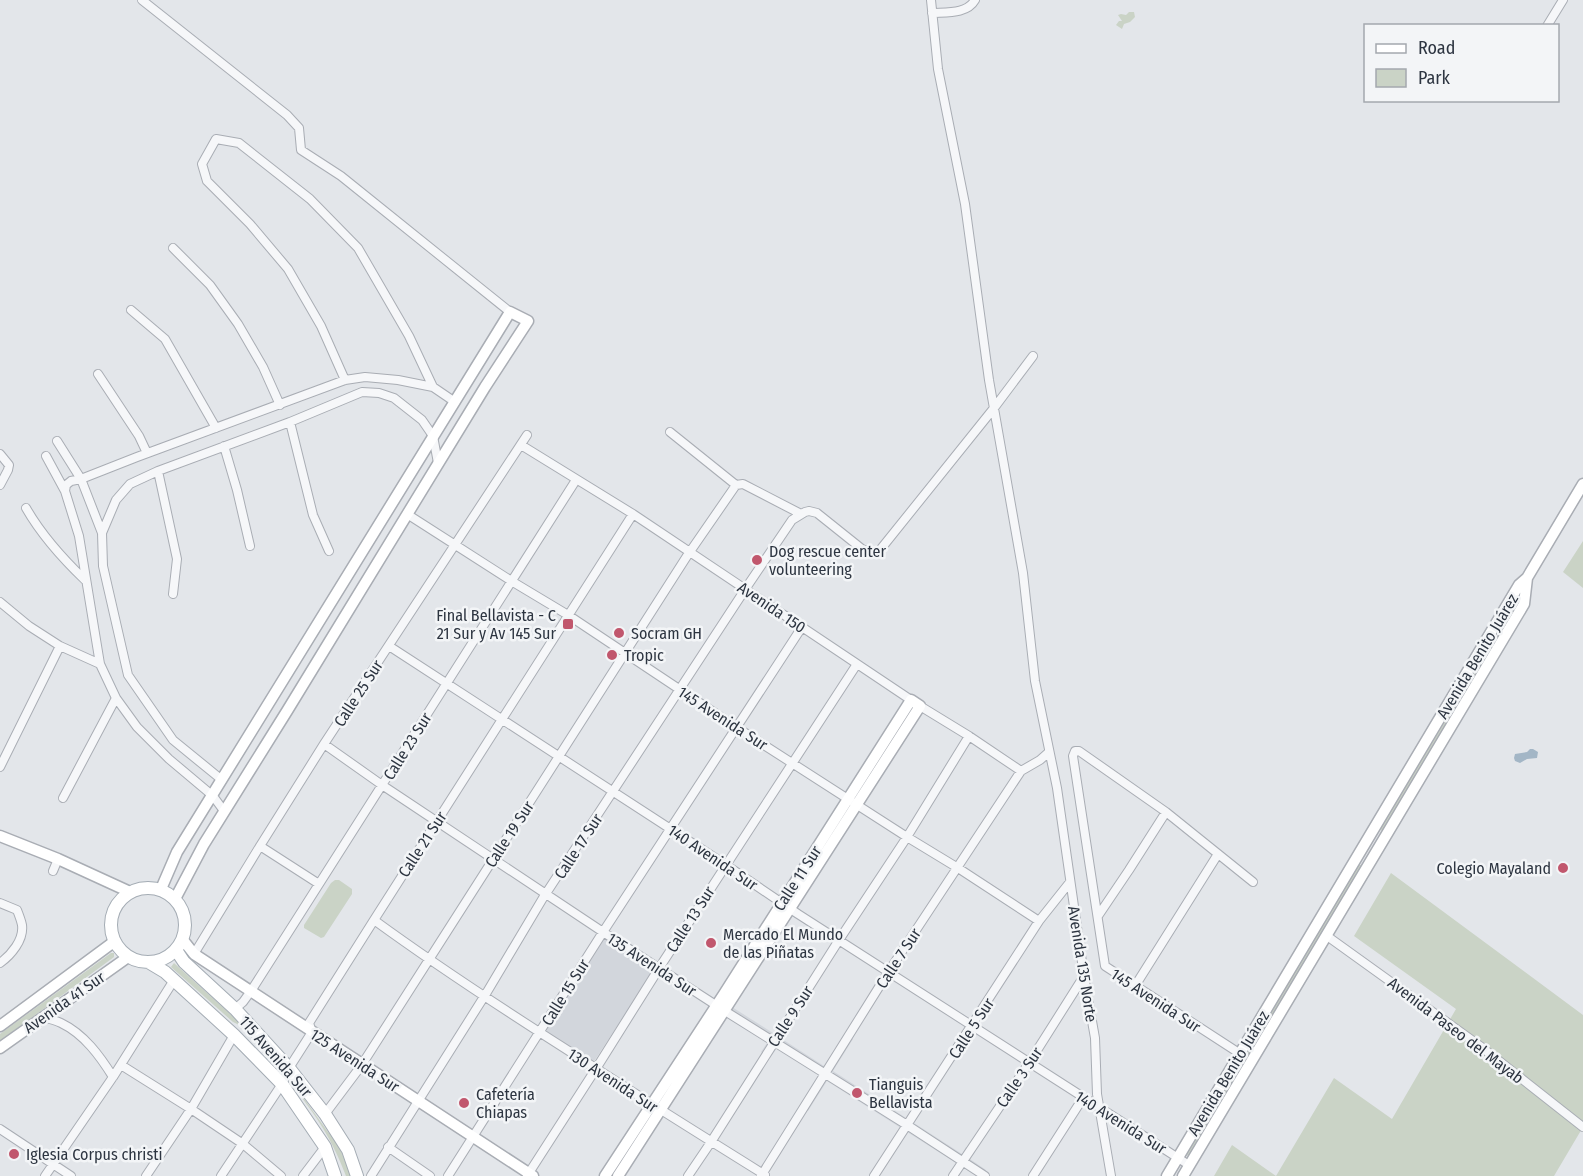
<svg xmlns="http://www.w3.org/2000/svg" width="1583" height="1176" viewBox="0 0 1583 1176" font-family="'Fira Sans Condensed',sans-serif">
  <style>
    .built { fill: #d2d6dc }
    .green { fill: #cad3c6 }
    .water { fill: #a3b6c6 }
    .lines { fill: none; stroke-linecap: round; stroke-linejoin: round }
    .street-casing { stroke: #a9adb4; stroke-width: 10 }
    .secondary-casing { stroke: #a9adb4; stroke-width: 13 }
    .primary-casing { stroke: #a4acb4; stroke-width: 14 }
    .street { stroke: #f6f7f9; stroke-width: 8 }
    .secondary { stroke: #fff; stroke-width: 10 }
    .primary { stroke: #fff; stroke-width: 12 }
    .poi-dot { fill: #c1576d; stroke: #f3f5f7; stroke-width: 2 }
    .labels { text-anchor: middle; stroke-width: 5; stroke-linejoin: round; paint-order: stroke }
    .poi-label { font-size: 16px; fill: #2d3541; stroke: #f3f5f7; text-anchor: start }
    .street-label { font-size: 16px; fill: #2d3541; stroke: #f3f5f7 }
  </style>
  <rect width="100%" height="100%" fill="#e3e6ea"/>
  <path class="built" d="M605,936L655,968L593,1063L544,1031Z
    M732,1007L773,1033L779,1024L788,1030L782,1039L824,1066L845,1034L853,1039L833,1071L906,1118L910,1112L917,1116L914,1123L962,1154L966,1147L975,1152L970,1159L986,1170L983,1176H977L964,1168L960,1173L953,1168L956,1163L827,1081L808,1111L800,1106L819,1075L777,1048L770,1058L761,1052L767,1043L727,1017Z"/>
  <path class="green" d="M1129,12H1134L1135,17L1130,22L1124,24L1122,29L1116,25L1119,21H1122L1118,15L1121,14L1126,15Z
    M1583,541V588L1563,572Z
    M1517,604L1519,605L1384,831H1382L1380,828Z
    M1358,865H1362V868L1189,1155L1186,1156L1185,1154Z
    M1391,873L1583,1015V1127L1554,1176H1214L1232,1145L1276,1176L1334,1078L1392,1119L1456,1009L1354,936Z
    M335,880H339L352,889V894L324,937L321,938L304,928V925L331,883Z
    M111,953H114V957L0,1041V1034Z
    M174,963L238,1021L280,1067H278C265,1052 251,1030 233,1022L171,967Z
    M293,1086H295L328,1132L337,1141L351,1176H346C332,1139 317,1117 293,1086Z"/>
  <path class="water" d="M1530,749H1533L1538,752L1537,758L1527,759L1520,763L1515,761L1514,758L1515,754L1527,752Z"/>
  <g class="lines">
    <g class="street-casing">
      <path id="street" d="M142,0L287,115L299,128L301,150L341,176L510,312
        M931,0L938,69L965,204L989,380L1023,573L1035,681L1057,788L1084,976L1095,1038L1097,1094L1111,1176
        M932,13C947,12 967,14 975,0
        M1547,26L1563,0
        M173,248L210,285L238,324L263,367L280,405
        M131,310L165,339L216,428
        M98,374L139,436L147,453
        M345,380L321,326L288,269L250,224L207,181L202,164L216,139L239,143L310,199L358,248L409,336L433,387
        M290,422L313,515L329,551
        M670,432L736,485L743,484L801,514
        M57,441L81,479L102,533L103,566L128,675L173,740L222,780
        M521,445L633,514L911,700
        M224,446L237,490L250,546
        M0,454L9,465L8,470L0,485
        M46,456L65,491
        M158,471L177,559L173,594
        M26,508C42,536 62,558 85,580
        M407,514L513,582L568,615L736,727L907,837L958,868L1039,921
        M102,533L116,500L130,484L158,471L290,422L362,392L379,393L394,398L422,420L433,436L438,463
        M0,602L29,626L60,646L100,664
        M389,646L726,865L798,914L1189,1165
        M920,706L969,736L1021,771
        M324,744L382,785L603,932L725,1011L907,1125L985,1176
        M0,767L60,646
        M63,798L116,698
        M224,811L213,796L169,759L137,727L116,698L100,664L79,536L65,491L66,485L71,481L81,479L137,457L345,380L365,377L398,380L433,387L455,402
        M260,846L319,884
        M53,871L58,859
        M0,903L17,910C19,915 21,920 22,925C24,940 11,955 0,963
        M1098,916L1129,870L1166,812
        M374,920C441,969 512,1015 583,1060C643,1099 704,1137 765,1175
        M1327,936L1480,1046L1583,1127
        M194,954L260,846L324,744L527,435
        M1135,986L1218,854
        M235,1009L243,1002L251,991L576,480
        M43,1017C49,1019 55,1020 61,1023C84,1034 100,1056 113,1077
        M1239,1053L1105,966L1073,756L1075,751H1079L1166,812L1253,882
        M121,1065L191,1109L243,1144L281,1176
        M325,1114L361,1066L687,556L736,485
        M0,1129L71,1176
        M388,1147L430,1176
        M45,1176L113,1077L174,980
        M146,1176L191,1109L234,1035
        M221,1176L282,1084L289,1068L312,1032L309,1023L374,920L633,514
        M303,1176L325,1147
        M371,1176L487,992L543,898L748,585L792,520L805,512L809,511L817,513L862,549L872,552L880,550L994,408L1033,356
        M448,1176L603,932L802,627
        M527,1176L599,1064L663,962L857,664
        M688,1176L711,1142L839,940L907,837L969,736
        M761,1176L889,971L1021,771L1040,760L1049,752
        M874,1176L1039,921L1070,882
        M953,1176L1029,1063L1084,976
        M1033,1176L1083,1098"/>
    </g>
    <g class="secondary-casing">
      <path id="secondary" d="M0,836L58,859L130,892
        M161,889L177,852L510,312L528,321L485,387L287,711L204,844L175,899
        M183,940L194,954L533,1176
        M0,1026L115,941
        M0,1048L128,957
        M605,1176L724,994L911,700L920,706L618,1176
        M1167,1176L1519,585L1527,578L1583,484
        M1183,1176L1524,604L1527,578"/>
    </g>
    <g class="primary-casing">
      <path id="primary" d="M111 925a37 37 0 1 1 74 0a37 37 0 1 1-74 0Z
        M176,950L184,962L235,1009L289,1068L325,1114L348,1150L357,1176
        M150,963L165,972L234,1035L282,1084L325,1147L335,1176"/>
    </g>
    <use href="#street" class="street"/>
    <use href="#secondary" class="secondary"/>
    <use href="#primary" class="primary"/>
  </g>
  <g class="poi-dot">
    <circle cx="757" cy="560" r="6"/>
    <rect x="562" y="618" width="12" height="12" rx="3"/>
    <circle cx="619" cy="633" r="6"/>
    <circle cx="612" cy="655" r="6"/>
    <circle cx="1563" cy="868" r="6"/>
    <circle cx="711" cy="943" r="6"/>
    <circle cx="857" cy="1093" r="6"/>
    <circle cx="464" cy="1103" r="6"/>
    <circle cx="14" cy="1154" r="6"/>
  </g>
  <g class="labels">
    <g class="poi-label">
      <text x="769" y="557">Dog rescue center<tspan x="769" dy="18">volunteering</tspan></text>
      <text x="556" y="621" text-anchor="end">Final Bellavista - C<tspan x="556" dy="18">21 Sur y Av 145 Sur</tspan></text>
      <text x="631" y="639">Socram GH</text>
      <text x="624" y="661">Tropic</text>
      <text x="1551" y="874" text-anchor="end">Colegio Mayaland</text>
      <text x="723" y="940">Mercado El Mundo<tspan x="723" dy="18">de las Piñatas</tspan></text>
      <text x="869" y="1090">Tianguis<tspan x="869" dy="18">Bellavista</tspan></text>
      <text x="476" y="1100">Cafetería<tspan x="476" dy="18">Chiapas</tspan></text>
      <text x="26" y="1160">Iglesia Corpus christi</text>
    </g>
    <g class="street-label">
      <text transform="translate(772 607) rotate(34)" y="6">Avenida 150</text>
      <text transform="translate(1477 656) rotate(-59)" y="6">Avenida Benito Juárez</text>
      <text transform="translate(358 693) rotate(-57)" y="6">Calle 25 Sur</text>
      <text transform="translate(723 718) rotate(33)" y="6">145 Avenida Sur</text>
      <text transform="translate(407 746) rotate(-58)" y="6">Calle 23 Sur</text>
      <text transform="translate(509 834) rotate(-57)" y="6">Calle 19 Sur</text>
      <text transform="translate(422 844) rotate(-57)" y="6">Calle 21 Sur</text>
      <text transform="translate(578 846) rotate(-57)" y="6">Calle 17 Sur</text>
      <text transform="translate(713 857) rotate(34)" y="6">140 Avenida Sur</text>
      <text transform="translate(797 878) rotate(-57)" y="6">Calle 11 Sur</text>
      <text transform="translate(690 919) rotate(-57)" y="6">Calle 13 Sur</text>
      <text transform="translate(898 958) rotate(-57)" y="6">Calle 7 Sur</text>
      <text transform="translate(652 964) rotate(33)" y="6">135 Avenida Sur</text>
      <text transform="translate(1083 964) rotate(81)" y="6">Avenida 135 Norte</text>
      <text transform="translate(565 992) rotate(-58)" y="6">Calle 15 Sur</text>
      <text transform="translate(1156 1000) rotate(33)" y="6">145 Avenida Sur</text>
      <text transform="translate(64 1002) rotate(-35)" y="6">Avenida 41 Sur</text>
      <text transform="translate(790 1016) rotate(-57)" y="6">Calle 9 Sur</text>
      <text transform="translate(971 1028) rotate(-57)" y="6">Calle 5 Sur</text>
      <text transform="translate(1456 1030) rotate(37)" y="6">Avenida Paseo del Mayab</text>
      <text transform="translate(276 1056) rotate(49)" y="6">115 Avenida Sur</text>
      <text transform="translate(355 1060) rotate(33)" y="6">125 Avenida Sur</text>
      <text transform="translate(1228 1073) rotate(-59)" y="6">Avenida Benito Juárez</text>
      <text transform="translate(1019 1077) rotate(-56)" y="6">Calle 3 Sur</text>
      <text transform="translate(613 1080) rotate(33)" y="6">130 Avenida Sur</text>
      <text transform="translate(1121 1122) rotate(32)" y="6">140 Avenida Sur</text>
    </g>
  </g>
  <rect x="1364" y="24" width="195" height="78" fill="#f3f5f7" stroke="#a4a8ae" stroke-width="1.5"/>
  <rect x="1376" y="44" width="30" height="9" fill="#ffffff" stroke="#a4a8ae" stroke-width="1.5"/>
  <text x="1418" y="54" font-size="18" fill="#2d3541">Road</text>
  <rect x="1376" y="69" width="30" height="18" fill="#cad3c6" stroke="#a4a8ae" stroke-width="1.5"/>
  <text x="1418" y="84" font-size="18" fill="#2d3541">Park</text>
</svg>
